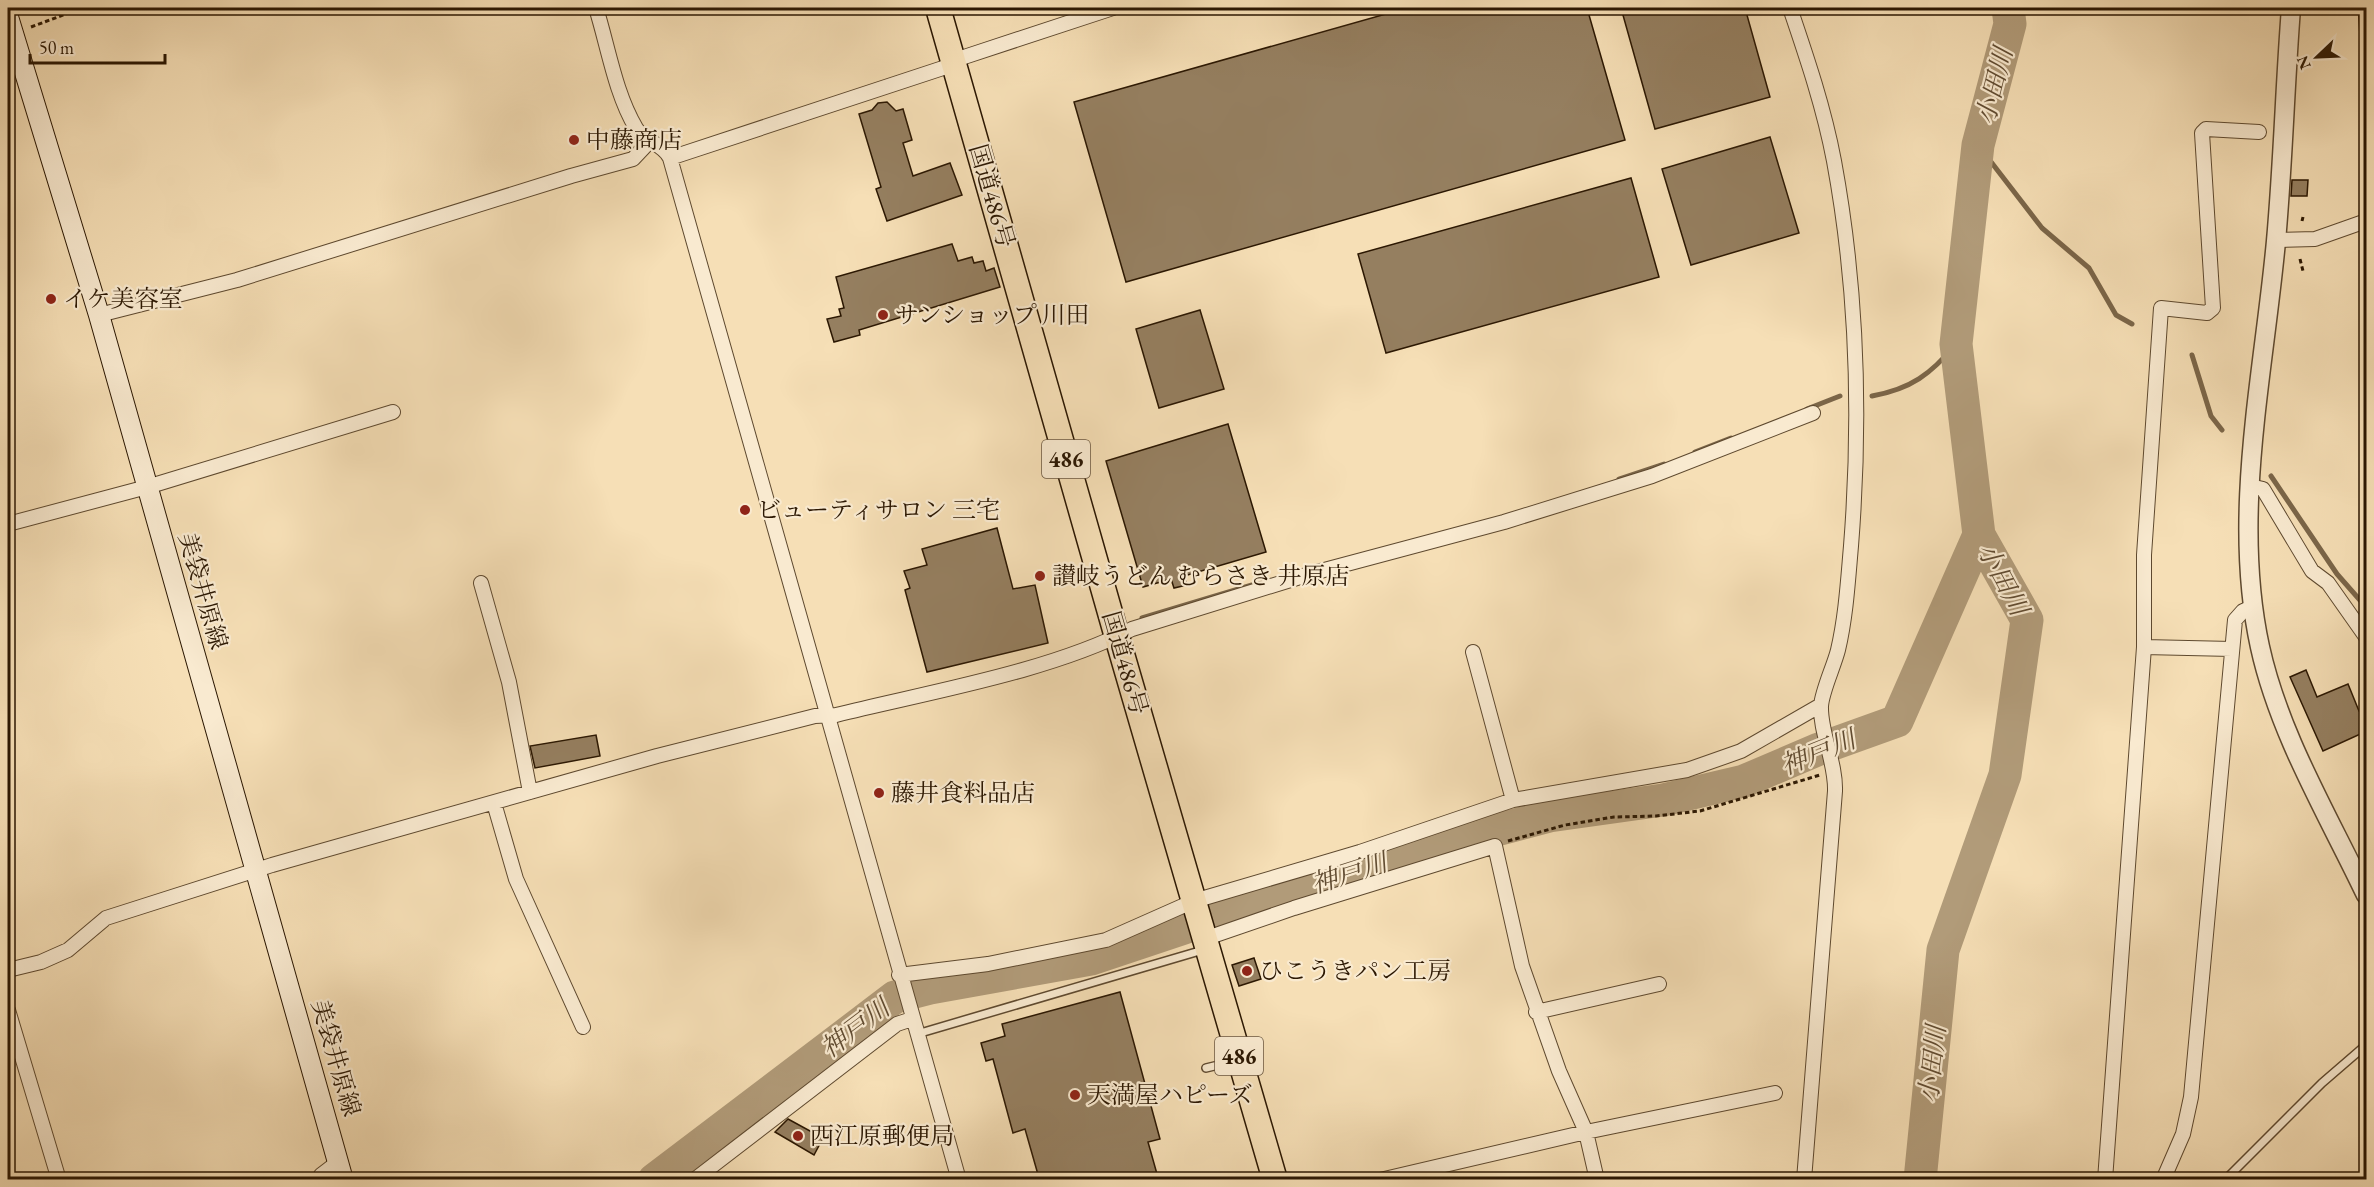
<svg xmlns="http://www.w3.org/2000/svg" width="2374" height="1187" viewBox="0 0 2374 1187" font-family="'EB Garamond','Noto Serif JP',serif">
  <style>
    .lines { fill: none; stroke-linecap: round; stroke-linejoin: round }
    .stream { stroke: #7b6649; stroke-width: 5 }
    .river { stroke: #b19b79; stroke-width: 33 }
    .building { fill: #957f60; stroke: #2b1702; stroke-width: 1.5 }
    .service-casing { stroke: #5e492f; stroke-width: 10 }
    .minor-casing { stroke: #5e492f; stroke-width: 16 }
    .tertiary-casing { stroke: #5e492f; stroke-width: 21 }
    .secondary-casing { stroke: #2b1702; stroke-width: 22 }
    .trunk-casing { stroke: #2b1702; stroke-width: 27 }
    .path { stroke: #2b1702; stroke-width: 3; stroke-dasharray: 4.5 3; stroke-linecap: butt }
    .service { stroke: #f9ead0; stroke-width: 7 }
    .minor { stroke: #f9ead0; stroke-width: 14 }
    .tertiary { stroke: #f9ead0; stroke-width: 18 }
    .secondary { stroke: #f9ead0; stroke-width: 20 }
    .trunk { stroke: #f6dfb6; stroke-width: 24 }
    .rail-casing { stroke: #2b1702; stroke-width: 7 }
    .rail { stroke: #f9ead0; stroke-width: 4.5; stroke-dasharray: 14; stroke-linecap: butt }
    .poi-dot { fill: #8f2418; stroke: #f9ead0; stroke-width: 2 }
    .labels { text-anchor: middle; stroke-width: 4.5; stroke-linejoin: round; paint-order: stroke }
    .shield { fill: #f9ead0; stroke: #695640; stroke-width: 1.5 }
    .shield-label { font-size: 22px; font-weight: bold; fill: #2b1702 }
    .poi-label { font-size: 24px; fill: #2b1702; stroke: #f9ead0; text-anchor: start }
    .street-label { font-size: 24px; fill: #2b1702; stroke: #f9ead0 }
    .water-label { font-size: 26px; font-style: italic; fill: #614c32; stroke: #f9ead0 }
  </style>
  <rect width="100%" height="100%" fill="#f6dfb6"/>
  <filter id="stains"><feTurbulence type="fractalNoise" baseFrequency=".00333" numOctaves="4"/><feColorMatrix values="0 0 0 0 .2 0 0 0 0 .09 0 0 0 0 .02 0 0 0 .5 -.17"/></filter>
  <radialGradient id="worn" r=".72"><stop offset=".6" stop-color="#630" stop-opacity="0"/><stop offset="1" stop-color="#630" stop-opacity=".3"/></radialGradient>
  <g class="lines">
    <path class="stream" d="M1978,145L2042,228L2089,268L2116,315L2132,324
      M2192,355L2211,416L2222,430
      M1872,396C1911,389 1931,374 1956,344
      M1807,409L1840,396
      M1695,452L1731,438
      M2271,476L2337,574L2366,607
      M1619,479L1664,464
      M1142,618L1252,585"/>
    <path class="river" d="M654,1180L895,997L930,988L1091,959L1409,853L1549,816L1663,800L1744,781L1819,749L1897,721L1979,535
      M1920,1180L1943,950L2005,775L2027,620L1979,535L1956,344L1978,145L2010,24L2008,8"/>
  </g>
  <path class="building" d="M1407,8H1587L1625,140L1126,282L1074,102Z
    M1621,8H1745L1770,97L1655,129Z
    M887,102L896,111L903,109L912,140L903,143L913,176L950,163L962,195L887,221L876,189L881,187L859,114L872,110L878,103Z
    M1770,137L1799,233L1691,265L1662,169Z
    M1631,178L1659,277L1386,353L1358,254Z
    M2292,180H2308L2307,196H2291Z
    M952,244L958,261L972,257L974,263L983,261L986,271L994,268L1000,287L859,330L860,335L834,342L827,319L841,316L839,309L844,308L836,277Z
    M1200,310L1224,389L1159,408L1136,329Z
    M1228,424L1266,552L1184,576L1187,585L1174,588L1171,579L1143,587L1106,461Z
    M997,528L1013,589L1035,585L1048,643L927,672L905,590L910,588L904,571L927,565L922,549Z
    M2306,670L2317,697L2348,684L2359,711L2367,708V731L2323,751L2290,677Z
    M596,735L600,756L535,768L530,746Z
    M1254,958L1261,979L1239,986L1232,965Z
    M1120,992L1160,1139L1148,1142L1157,1174L1136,1179H1049L1048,1176L1039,1178L1025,1129L1013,1133L993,1059L986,1061L981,1043L1005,1036L1002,1024Z
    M788,1119L823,1138L814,1155L775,1132Z"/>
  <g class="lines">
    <g class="service-casing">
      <path id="service" d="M917,1034L1203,950
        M1206,1068L1235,1061
        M2225,1180L2322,1083L2366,1045"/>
    </g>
    <g class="minor-casing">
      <path id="minor" d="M596,8C608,46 615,93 636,128C644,142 663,143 670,158L959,1180
        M1790,8C1807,58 1824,108 1834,161C1857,286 1861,419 1851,546C1848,580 1846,616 1838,650C1834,666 1822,691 1821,706C1820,733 1836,762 1835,791L1804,1180
        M670,158L943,68L964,57L1113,8
        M2276,240L2315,239L2366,221
        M99,315L237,280L571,176L633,159L650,141
        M2250,486L2263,489L2312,571L2328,583L2366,637
        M8,524L147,487L393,412
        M481,583L509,682L530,792
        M2144,649V555L2161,308L2207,313L2213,308L2202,133L2206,129L2259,132
        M1473,652L1513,800
        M494,803L516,879L583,1027
        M1204,939L1294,908L1495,846L1522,966L1559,1071L1586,1132L1597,1180
        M8,970L41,962L68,950L106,918L272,865L657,756L815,716L836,715C929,692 1048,672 1132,629L1313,573L1504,522L1652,476L1813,413
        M899,975L988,964L1106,940L1194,901L1360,852L1513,800L1687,770L1741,751L1821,705
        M8,1010L59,1180
        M1536,1012L1659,984
        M320,1180L321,1175L338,1162
        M694,1180L897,1024L912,1019
        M1380,1180L1586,1132L1775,1093
        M2105,1180L2144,647L2232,649
        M2163,1180L2183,1134L2191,1097L2235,620L2243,611L2254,606"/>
    </g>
    <g class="tertiary-casing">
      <path id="tertiary" d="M2291,8C2285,85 2283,163 2276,241C2264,373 2231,515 2260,647C2279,734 2328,815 2366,895"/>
    </g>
    <g class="secondary-casing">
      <path id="secondary" d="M8,17L99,315L343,1180"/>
    </g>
    <g class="trunk-casing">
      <path id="trunk" d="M938,8L1117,637L1275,1180"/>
    </g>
    <path class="path" d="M31,27L82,8
      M2302,221L2303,217
      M2300,259L2303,271
      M1508,841L1565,825L1614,817L1656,816L1700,811L1820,775"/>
    <use href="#service" class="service"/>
    <use href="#minor" class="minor"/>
    <use href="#tertiary" class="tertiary"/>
    <use href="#secondary" class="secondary"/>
    <use href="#trunk" class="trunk"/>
    <g class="rail-casing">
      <path id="rail" d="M2361,8L2366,87"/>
    </g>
    <use href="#rail" class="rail"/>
  </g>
  <g class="poi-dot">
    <circle cx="574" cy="140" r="6"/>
    <circle cx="51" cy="299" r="6"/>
    <circle cx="883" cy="315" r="6"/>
    <circle cx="745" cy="510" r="6"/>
    <circle cx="1040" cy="576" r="6"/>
    <circle cx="879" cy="793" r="6"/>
    <circle cx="1247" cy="971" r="6"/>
    <circle cx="1075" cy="1095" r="6"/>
    <circle cx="798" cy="1136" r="6"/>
  </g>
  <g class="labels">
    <g class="shield">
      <rect x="1042" y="440" width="48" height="38" rx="4.5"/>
      <rect x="1215" y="1037" width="48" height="38" rx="4.5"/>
    </g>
    <g class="shield-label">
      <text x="1066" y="467">486</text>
      <text x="1239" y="1064">486</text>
    </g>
    <g class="poi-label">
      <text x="586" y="148">中藤商店</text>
      <text x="63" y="307">イケ美容室</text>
      <text x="895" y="323">サンショップ 川田</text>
      <text x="757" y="518">ビューティサロン 三宅</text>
      <text x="1052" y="584">讃岐うどん むらさき 井原店</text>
      <text x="891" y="801">藤井食料品店</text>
      <text x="1259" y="979">ひこうきパン工房</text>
      <text x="1087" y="1103">天満屋ハピーズ</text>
      <text x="810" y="1144">西江原郵便局</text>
    </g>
    <g class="street-label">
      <text transform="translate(992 196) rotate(74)" y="8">国道486号</text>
      <text transform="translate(203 591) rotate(74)" y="8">美袋井原線</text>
      <text transform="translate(1125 663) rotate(74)" y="8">国道486号</text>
      <text transform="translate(336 1058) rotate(74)" y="8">美袋井原線</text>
    </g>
    <g class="water-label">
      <text transform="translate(1994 86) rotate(-76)" y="9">小田川</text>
      <text transform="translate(2003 579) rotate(62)" y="9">小田川</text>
      <text transform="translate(1818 752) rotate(-22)" y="9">神戸川</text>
      <text transform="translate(1349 873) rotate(-18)" y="9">神戸川</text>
      <text transform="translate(855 1028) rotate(-37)" y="9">神戸川</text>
      <text transform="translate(1932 1064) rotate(-84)" y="9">小田川</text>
    </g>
  </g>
  <rect width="2374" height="1187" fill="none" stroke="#f6dfb6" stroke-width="30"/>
  <rect x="9" y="9" width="2356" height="1169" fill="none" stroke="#2b1702" stroke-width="3"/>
  <rect x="15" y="15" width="2344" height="1157" fill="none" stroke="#2b1702" stroke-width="1.5"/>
  <g transform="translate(2317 57) rotate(247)" stroke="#f9ead0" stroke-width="4.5" paint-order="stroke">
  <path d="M0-4.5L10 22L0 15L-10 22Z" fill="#2b1702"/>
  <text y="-9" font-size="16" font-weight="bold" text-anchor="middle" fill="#2b1702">N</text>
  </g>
  <path d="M30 54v9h135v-9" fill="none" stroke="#2b1702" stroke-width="3"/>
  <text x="39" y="54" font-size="18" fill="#2b1702" stroke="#f9ead0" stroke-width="4.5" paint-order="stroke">50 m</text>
  <rect width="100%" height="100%" filter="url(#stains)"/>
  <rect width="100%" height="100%" fill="url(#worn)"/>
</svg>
